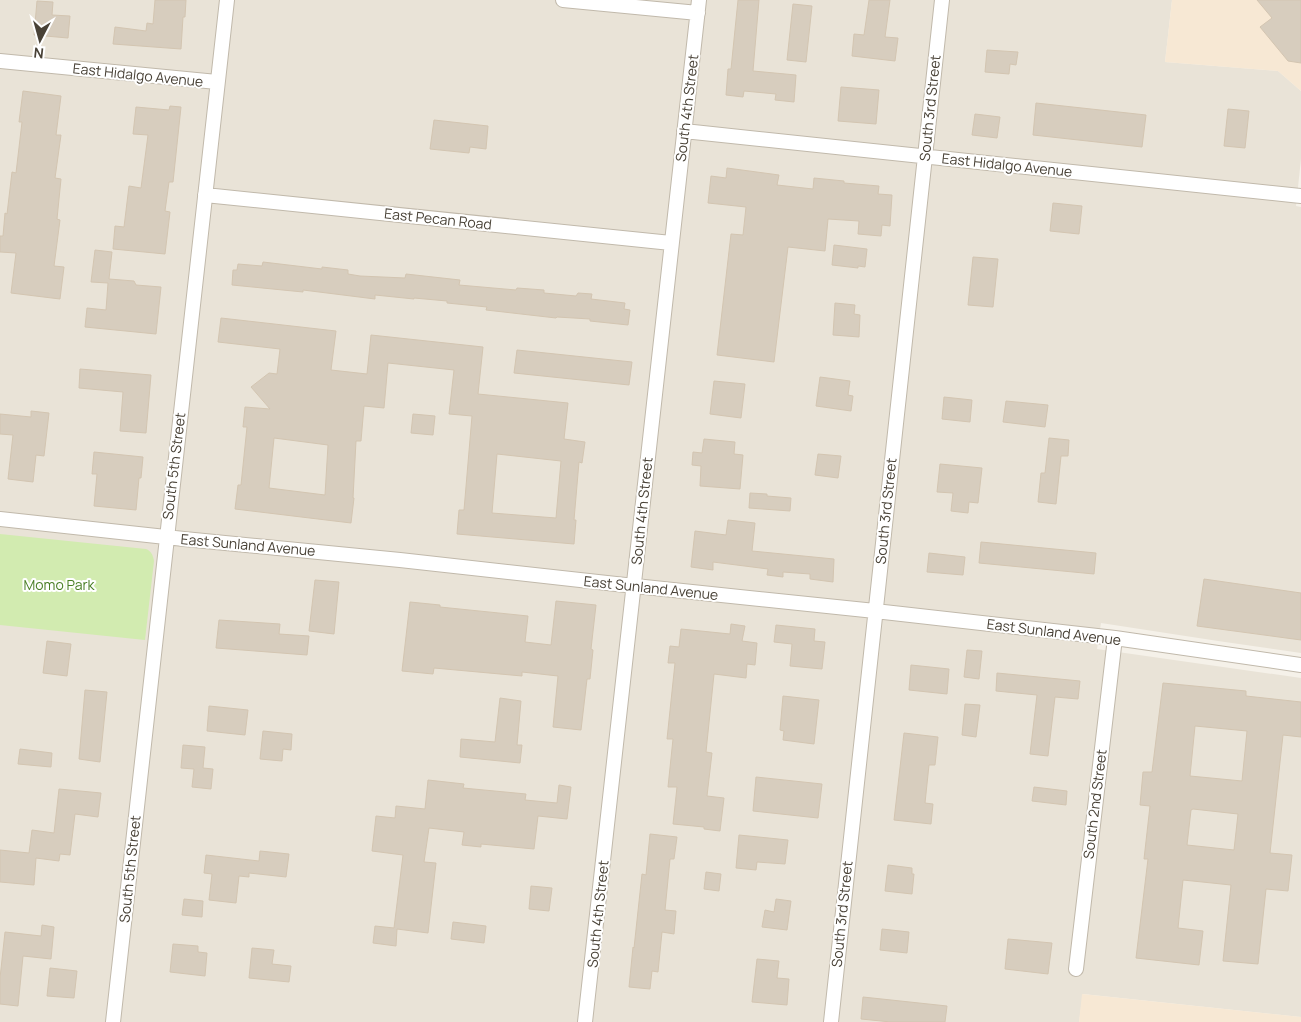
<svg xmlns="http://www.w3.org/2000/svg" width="1301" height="1022" viewBox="0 0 1301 1022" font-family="Manrope,sans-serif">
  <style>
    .residential { fill: #e9e3d7 }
    .commercial { fill: #f7e8d4 }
    .green { fill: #d2ebb0 }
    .building { fill: #d7cdbe; stroke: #d3c5b1; fill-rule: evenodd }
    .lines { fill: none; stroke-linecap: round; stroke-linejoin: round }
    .minor-casing { stroke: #c1b9ab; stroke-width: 16 }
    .minor { stroke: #fff; stroke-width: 14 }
    .labels { text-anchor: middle; stroke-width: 4; stroke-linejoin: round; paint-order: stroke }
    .street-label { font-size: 14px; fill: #494237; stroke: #fff }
    .park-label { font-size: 14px; fill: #4a7f26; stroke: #fff }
  </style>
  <rect width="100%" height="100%" fill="#f5f1e9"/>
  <path class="residential" d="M0,0H1172L1165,62L1278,71L1301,91V159L1296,206L1301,207V653L1218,641L1101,623L1097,649L1301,678V1017L1083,994L1079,1022H0Z"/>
  <path class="commercial" d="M1172,0H1301V91L1278,71L1165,62Z
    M1082,994L1301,1017V1022H1079Z"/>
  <path class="green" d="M0,534L146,549C151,551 153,555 154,561L145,640L0,625Z"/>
  <path class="building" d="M155,0H186L185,17H183L181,49L113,44L115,27L146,31L147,23L153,24Z
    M738,0H759L753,71L796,75L794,102L775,100L776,94L744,91L743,97L726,95L728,69H731Z
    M869,0H890L885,37L898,38L895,61L852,56L854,34L864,35Z
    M1257,0H1301V63L1288,61L1260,27L1272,18Z
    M37,1L53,2L52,15L70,16L68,38L34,35Z
    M793,4L812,6L806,62L787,60Z
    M987,50L1018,52L1016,65L1010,64L1009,74L985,72Z
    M841,87L879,90L876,124L838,121Z
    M23,91L61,96L56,135H61L55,178L61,179L57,219L60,220L54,266L64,267L60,299L11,293L16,253L0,252V236H3L5,213L7,214L12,172L16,173L22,122H19Z
    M1036,103L1146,115L1142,147L1033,135Z
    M170,106L181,107L173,182H169L165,211L170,212L165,254L113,249L115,226L124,227L129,186L141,188L148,135L133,134L136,107L169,110Z
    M1228,109L1249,111L1245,148L1224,146Z
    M975,114L1000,117L997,138L972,135Z
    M434,120L488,126L486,149L470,147L469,153L430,149Z
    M727,168L779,175L777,185L813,189L814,178L844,181V183L879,186L878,194L892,195L890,226L882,225L881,236L858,234L859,221L828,219L825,251L788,247L774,362L717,355L731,234L743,235L746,207L708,203L711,176L726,178Z
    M1053,203L1082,206L1079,234L1050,231Z
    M834,245L867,249L865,267L858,266V268L832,265Z
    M95,250L112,252L109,279L134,281L136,285L161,287L156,334L85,327L87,308L106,310L108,283L91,282Z
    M973,257L998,259L993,307L968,305Z
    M263,262L322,269V267L348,270V274L360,276L405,278L406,274L460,280L459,285L516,290L517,288L544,290V293L576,296L578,293L592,294L591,299L625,303L624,309L630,310L628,325L590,321V319L557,317L556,318L486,310L487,307L447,303V301L414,298V299L375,295V299L303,290V292L232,285L233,270H237L238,264L262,266Z
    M835,303L855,305L854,314L860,315L859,337L833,335Z
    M221,318L336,331L331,370L367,374L371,335L483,347L478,394L568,403L564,439L585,442L582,463L579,462L574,520H576L574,544L457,534L459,510H464L472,416L449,414L454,370L388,363L384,408L364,406L361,441H356L353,498H354L351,523L235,509L238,485H241L247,427H243L245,407L270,409L251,387L269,373L277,374L280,349L218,342ZM274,438L328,445L325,495L269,488ZM497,454L561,461L556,518L492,513Z
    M517,350L632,362L629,385L514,373Z
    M80,369L151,375L146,433L120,431L123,392L79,388Z
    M820,377L850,381L848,395L853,396L851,411L816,406Z
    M714,381L745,384L741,418L710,414Z
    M944,397L972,400L970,422L942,419Z
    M1006,401L1048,405L1045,427L1003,422Z
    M31,411L49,413L44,456L36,455L33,482L8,479L13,435L0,434V414L31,417Z
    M413,414L435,416L433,435L411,433Z
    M1049,438L1069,440L1068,456H1061L1056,504L1038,502L1041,473H1045Z
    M704,439L735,442L734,454L743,455L740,489L700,486L701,466L692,465L693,452L702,453Z
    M94,452L143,457L141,478H139L136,510L94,506L97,474H92Z
    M818,454L841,456L838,478L815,475Z
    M940,464L982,468L978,503L969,502L968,513L951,511L953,493L937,492Z
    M750,493L767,494V496L791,498L790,511L749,508Z
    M728,520L755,523L752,551L834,559L833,582L810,579V574L783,572V577L767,575L768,569L713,562V570L691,567L695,531L726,535Z
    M981,542L1096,553L1094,574L979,563Z
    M929,553L965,557L963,575L927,572Z
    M1204,579L1301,593V640L1197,626Z
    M315,580L339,582L334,634L309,631Z
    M556,601L596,605L591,649L593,650L590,679H587L581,730L553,727L558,676L522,672V676L434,668L433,674L402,671L410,602L440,605V607L528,616L525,642L551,645Z
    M219,620L280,624L279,634L309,636L307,655L216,648Z
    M731,624L745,626L742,641L757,643L755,665L747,664L746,678L714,674L706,752L712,753L707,796L724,798L720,831L704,829V827L673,824L677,787H668L673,739H667L675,663H668L670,646L679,647L681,629L730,634Z
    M776,625L815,629L814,641L825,642L822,669L790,666L792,644L774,642Z
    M47,641L71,644L67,676L43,673Z
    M967,650L982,651L979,679L964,677Z
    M911,665L949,669L947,694L909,690Z
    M997,673L1080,681L1078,699L1055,697L1048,756L1030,754L1037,695L996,691Z
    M1163,683L1246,691V696L1301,702V737L1283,735L1270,853L1292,855L1288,891L1266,889L1258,964L1223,961L1231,885L1183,880L1178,928L1203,931L1199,965L1136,958L1148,859H1144L1150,806L1140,805L1143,772H1152ZM1195,726L1247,731L1242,781L1190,776ZM1193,809L1238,814L1234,850L1187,845L1191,810Z
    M85,690L107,692L100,762L79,759Z
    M783,696L819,700L814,744L783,740L784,731L780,730Z
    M500,698L521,701L517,745H522L520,763L460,757L461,739L495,742Z
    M965,704L980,705L976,737L962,735Z
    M209,706L248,710L245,735L207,731Z
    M263,731L292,734L291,750L283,749L282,761L260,759Z
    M904,733L938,737L935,765H929L925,803L933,804L931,824L894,820Z
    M183,745L205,747L203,768L213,769L211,789L192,787L194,769L181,768Z
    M20,749L52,753L51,767L18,764Z
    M756,777L822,784L818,818L753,811Z
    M428,780L464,784L463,788L526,794L525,800L557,803L559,785L571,787L567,819L538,816L534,849L481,844V847L462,845L464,832L429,828L424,862L436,863L428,933L397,929L396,946L373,943L375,926L394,928L403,855L372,851L376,816L395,818L396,806L425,809Z
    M1034,787L1067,791L1066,805L1032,801Z
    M59,789L101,793L98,817L75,814L70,855L60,854L59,861L36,858L34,885L0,882V850L29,853L32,830L54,833Z
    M650,834L677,837L674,859H670L665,910L676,911L674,934L662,932L658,972L652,971L650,989L629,987L633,947L634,948L642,874L646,875Z
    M739,835L788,840L785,864L757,862L756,870L736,868Z
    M260,851L289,854L286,877L249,873V877L239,876L236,903L209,900L212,874L204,873L206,855L259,861Z
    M888,865L912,868V874H914L912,894L885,891Z
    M706,872L721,874L719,891L704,889Z
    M531,886L552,888L549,911L529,909Z
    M184,899L203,901L202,917L182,915Z
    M776,899L791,901L787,930L762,927L765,910L774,912Z
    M453,922L486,926L484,943L451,939Z
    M42,925L54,927L51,959L23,956L18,1006L0,1004V978L5,932L41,936Z
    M882,929L909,932L907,953L880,950Z
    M1008,939L1052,943L1048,974L1005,969Z
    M173,944L198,946V952L207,953L205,976L170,972Z
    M252,948L274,950L272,964L291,966L289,982L249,978Z
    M757,959L779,961L777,978L789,979L787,1005L752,1002Z
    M50,968L77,971L74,998L47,996Z
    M863,997L947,1006L945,1022H891L861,1019Z"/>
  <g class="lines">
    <g class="minor-casing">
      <path id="minor" d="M563,0L698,13
        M0,61L217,82
        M684,131L1301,196
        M205,195L671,243
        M0,519L184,539L400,560L616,584L875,611L1115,638L1301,665
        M1076,969L1115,638
        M113,1022L227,0
        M585,1022L699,0
        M831,1022L942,0"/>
    </g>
    <use href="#minor" class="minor"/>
  </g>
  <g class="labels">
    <g class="street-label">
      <text transform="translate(138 75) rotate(6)" y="5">East Hidalgo Avenue</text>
      <text transform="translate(687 108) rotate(-83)" y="5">South 4th Street</text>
      <text transform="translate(930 108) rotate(-84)" y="5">South 3rd Street</text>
      <text transform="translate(1007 165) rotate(6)" y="5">East Hidalgo Avenue</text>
      <text transform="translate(438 219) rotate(6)" y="5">East Pecan Road</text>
      <text transform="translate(174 466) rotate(-83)" y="5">South 5th Street</text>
      <text transform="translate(642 511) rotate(-84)" y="5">South 4th Street</text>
      <text transform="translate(886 511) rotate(-84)" y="5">South 3rd Street</text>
      <text transform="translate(248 545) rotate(5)" y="5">East Sunland Avenue</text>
      <text transform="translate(651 588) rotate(6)" y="5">East Sunland Avenue</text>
      <text transform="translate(1054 632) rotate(7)" y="5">East Sunland Avenue</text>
      <text transform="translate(1095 804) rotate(-83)" y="5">South 2nd Street</text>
      <text transform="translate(130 869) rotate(-84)" y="5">South 5th Street</text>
      <text transform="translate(598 914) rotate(-84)" y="5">South 4th Street</text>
      <text transform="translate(842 914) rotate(-84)" y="5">South 3rd Street</text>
    </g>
    <g class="park-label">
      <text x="59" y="590">Momo Park</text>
    </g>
  </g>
  <g transform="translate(40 40) rotate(186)" stroke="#ffffff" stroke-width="4" paint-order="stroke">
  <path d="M0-4L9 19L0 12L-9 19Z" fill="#494237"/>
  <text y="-8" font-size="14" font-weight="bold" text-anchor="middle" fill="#494237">N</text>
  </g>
</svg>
